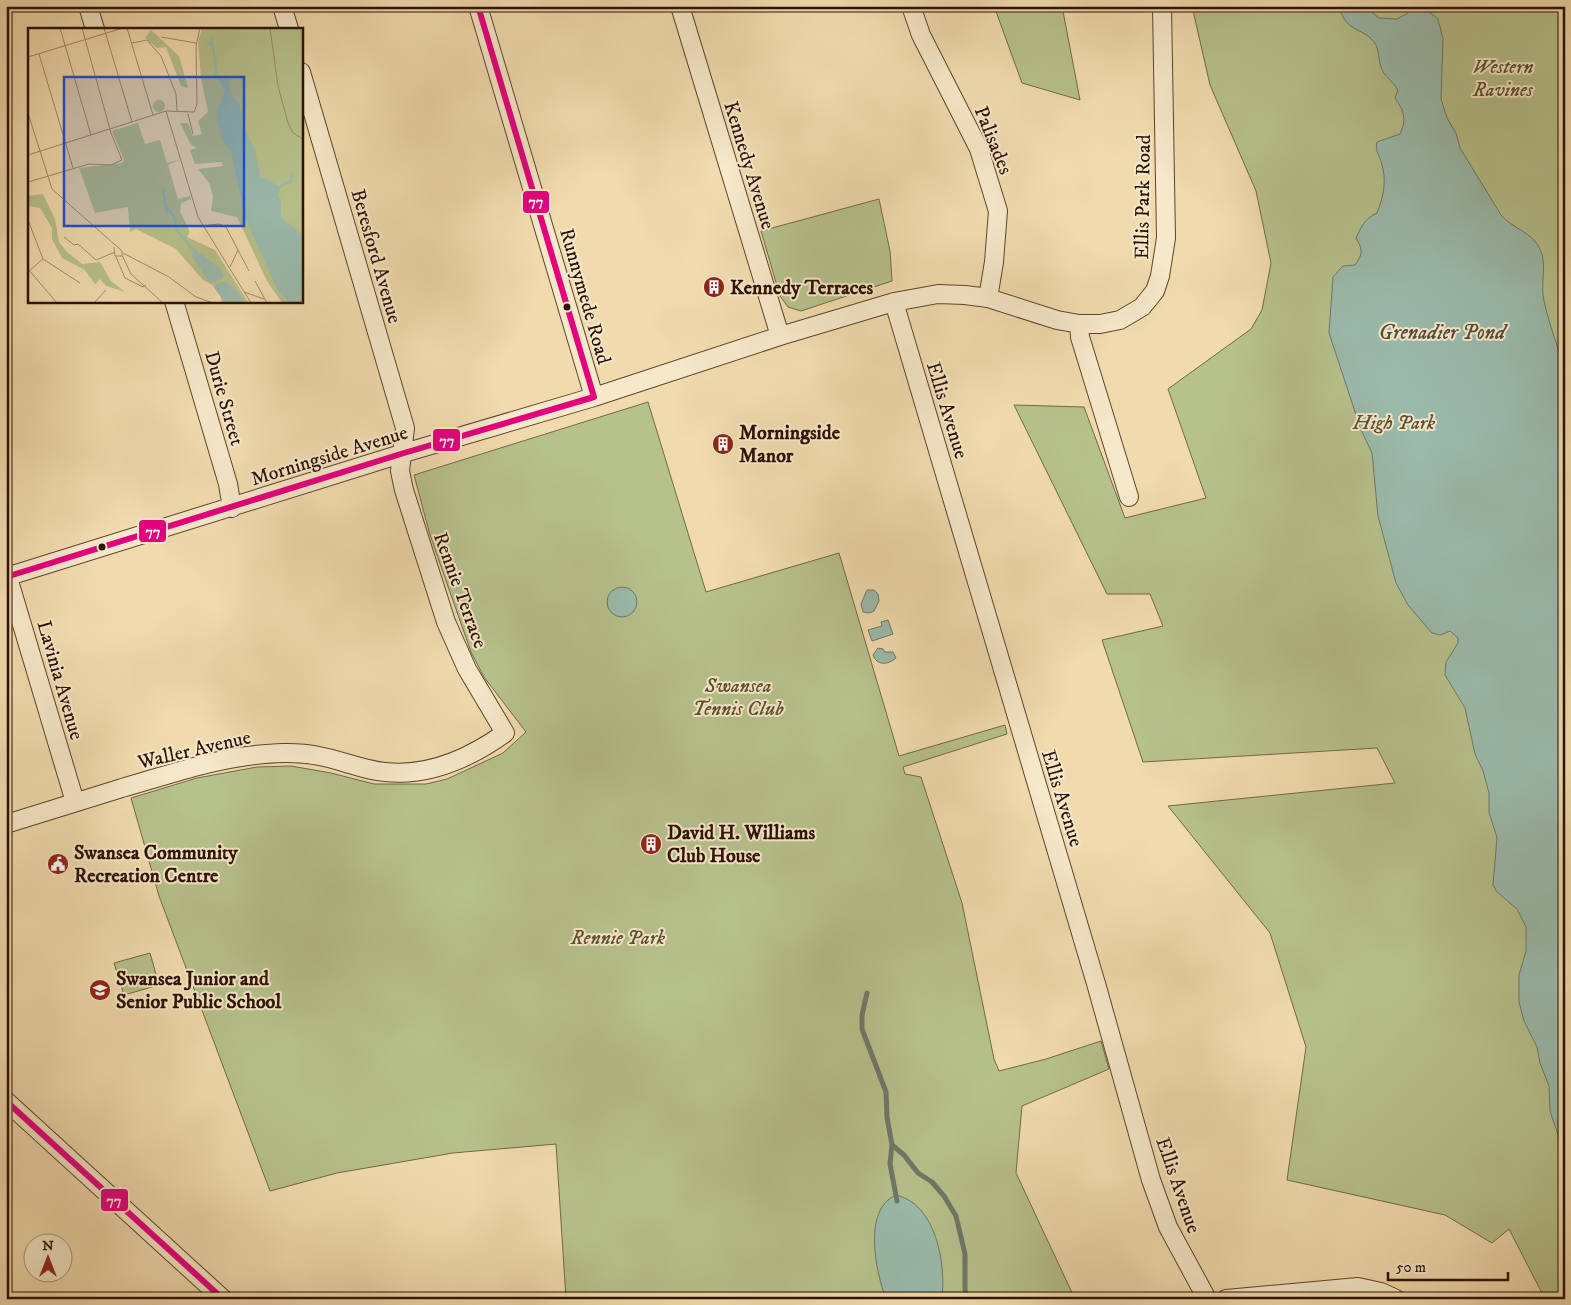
<svg xmlns="http://www.w3.org/2000/svg" width="1571" height="1305" viewBox="0 0 1571 1305" font-family="'IM FELL DW Pica',serif">
  <style>
    .green { fill: #b7c18c; stroke: #726946 }
    .water { fill: #9bbbad; stroke: #6f7768 }
    .lines { fill: none; stroke-linecap: round; stroke-linejoin: round }
    .stream { stroke: #6f7768; stroke-width: 5 }
    .minor-casing { stroke: #5d442c; stroke-width: 20 }
    .minor { stroke: #f6e8ca; stroke-width: 18 }
    .bus-1-casing { stroke: #f6e8ca; stroke-width: 10 }
    .bus-1 { stroke: #e5007d; stroke-width: 6 }
    .bus-dot { fill: #2c1101; stroke: #f6e8ca; stroke-width: 2 }
    .labels { text-anchor: middle; stroke-width: 4; stroke-linejoin: round; paint-order: stroke }
    .park-label { font-size: 20px; font-style: italic; fill: #5d4f32; stroke: #f6e8ca }
    .street-label { font-size: 20px; fill: #2c1101; stroke: #f6e8ca }
    .poi-label { font-size: 20px; font-weight: bold; fill: #2c1101; stroke: #f6e8ca; text-anchor: start }
    .water-label { font-size: 21px; font-style: italic; fill: #534c3d; stroke: #f6e8ca }
    .inset-river { fill: none; stroke: #9bbbad; stroke-width: 2.5 }
    .inset-road { fill: none; stroke: #a28a69; stroke-width: 1 }
    .view { fill: #1d4ed8; fill-opacity: 0.15; stroke: #1d4ed8; stroke-width: 2.5 }
    .inset-edge { fill: none; stroke: #2c1101; stroke-width: 2.5 }
    .line-badge { stroke: #f6e8ca; stroke-width: 2 }
    .badge-label { font-size: 14px; text-anchor: middle; font-weight: bold; fill: #fff }
  </style>
  <rect width="100%" height="100%" fill="#f1dbae"/>
  <filter id="stains"><feTurbulence type="fractalNoise" baseFrequency=".004" numOctaves="4"/><feColorMatrix values="0 0 0 0 .2 0 0 0 0 .09 0 0 0 0 .02 0 0 0 .5 -.17"/></filter>
  <radialGradient id="worn" r=".72"><stop offset=".6" stop-color="#630" stop-opacity="0"/><stop offset="1" stop-color="#630" stop-opacity=".3"/></radialGradient>
  <path class="green" d="M994,6H1062L1080,100L1022,83Z
    M1192,6H1565V1299H1545L1509,1229L1492,1243L1445,1215L1287,1180L1306,1047L1270,933L1168,806L1395,783L1377,748L1143,762L1102,640L1163,626L1150,594H1107L1014,405L1084,407L1125,518L1206,498L1168,389L1251,329L1262,310L1271,263L1256,191L1210,85Z
    M879,199L890,251L892,281L801,311L788,307L780,296L761,231Z
    M648,402L706,592L839,553L899,756L1005,725L1007,734L903,767L905,774L921,777L962,903L994,1059L999,1071L1046,1059L1101,1041L1109,1069L1022,1106L1016,1173L1075,1299H566L556,1144L453,1153L337,1173L270,1191L159,896L131,798L197,778L257,767L291,766L331,773L374,784H426L447,779L503,753L526,732L484,677L471,652L430,535L414,475Z
    M150,953L159,985L124,995L114,963Z"/>
  <path class="water" d="M1339,6H1364L1379,18L1397,19L1415,9L1428,11L1438,19L1443,39L1441,99L1447,118L1456,133L1460,148L1501,215C1512,228 1531,232 1539,247C1548,262 1540,284 1544,301C1549,323 1557,346 1565,368V1174L1561,1143L1550,1111L1549,1086L1540,1063L1537,1047L1524,1021L1519,1002V975L1526,951V927L1517,909L1497,892L1493,885L1497,838L1489,812V793L1483,771L1475,754L1465,708L1445,675L1446,662L1458,643V638L1450,631L1440,635L1432,633L1408,605L1396,583L1378,516L1372,453L1361,430L1329,333L1333,277L1343,266L1355,265C1363,254 1363,250 1356,238C1361,227 1365,218 1377,213C1384,195 1387,180 1381,161C1378,153 1375,151 1377,142L1400,134C1407,119 1404,111 1395,98L1398,90C1394,83 1387,78 1383,72C1378,63 1380,53 1376,45C1365,26 1346,35 1339,6Z
    M607 602a15 15 0 1 1 30 0a15 15 0 1 1-30 0Z
    M867,590H874L878,594L879,601L874,611L869,613L863,612L861,604Z
    M888,620L893,634L872,641L868,630L882,626L881,622Z
    M878,648L883,649L885,652H893L896,658C888,665 877,666 873,655Z
    M896,1195C936,1204 946,1263 942,1299H886C876,1273 862,1209 896,1195Z"/>
  <g class="lines">
    <path class="stream" d="M867,993L862,1015V1029L886,1092L887,1117L892,1145L890,1164L897,1201
      M892,1145L904,1155L918,1173L932,1182L944,1196L956,1216L965,1254V1290L968,1299"/>
    <g class="minor-casing">
      <path id="minor" d="M88,6L95,29
        M282,6L289,29
        M478,6L594,397
        M680,6L780,336
        M911,6L921,35L979,149L998,211L994,262L988,298
        M174,301L228,484L232,508
        M894,302L1097,987L1151,1180L1168,1227L1207,1299
        M1079,324L1080,337L1129,497
        M6,571L75,802
        M6,577L404,453L594,397L780,336L894,302L938,294L965,295L988,298L1057,320L1079,324H1100L1120,320L1142,307L1155,291L1160,276L1166,238L1162,6
        M6,824C45,812 84,800 122,788C164,776 204,762 247,756C271,753 295,751 319,756C341,760 363,770 385,772C430,777 470,758 505,733L467,669L446,622L404,490L400,471L405,428L301,72
        M6,1101L223,1299
        M1226,1299L1358,1287L1381,1292L1396,1299"/>
    </g>
    <use href="#minor" class="minor"/>
    <g class="bus-1-casing">
      <path id="bus-1" d="M478,6L594,397
        M6,577L404,453L594,397
        M6,1101L223,1299"/>
    </g>
    <use href="#bus-1" class="bus-1"/>
  </g>
  <defs>
    <g id="building-disc" transform="scale(1.125)"><circle r="9.5" fill="#8f2418" stroke="#f6e8ca"/><path d="M-4-6H4V6H1V3H-1V6H-4ZM-2.5-4.3h1.7v1.8h-1.7ZM.8-4.3h1.7v1.8H.8ZM-2.5-1h1.7V.8h-1.7ZM.8-1h1.7V.8H.8Z" fill="#fff"/></g>
    <g id="civic-disc" transform="scale(1.125)"><circle r="9.5" fill="#8f2418" stroke="#f6e8ca"/><path d="M-.6-6.5H3V-4.5H.6V-3L4-1V1h2V6H-6V1h2V-1L-.6-3ZM-1.2 2.5V6h2.4V2.5Z" fill="#fff"/></g>
    <g id="school-disc" transform="scale(1.125)"><circle r="9.5" fill="#8f2418" stroke="#f6e8ca"/><path d="M0-5L7-2L0 1L-7-2ZM-4 1L0 2.5L4 1V4Q0 6-4 4Z" fill="#fff"/></g>
  </defs>
  <g fill-rule="evenodd">
    <use href="#building-disc" x="714" y="287"/>
    <use href="#building-disc" x="723" y="444"/>
    <use href="#building-disc" x="651" y="844"/>
    <use href="#civic-disc" x="58" y="864"/>
    <use href="#school-disc" x="100" y="990"/>
  </g>
  <g class="bus-dot">
    <circle cx="567" cy="307" r="4.5"/>
    <circle cx="102" cy="547" r="4.5"/>
  </g>
  <g class="labels">
    <g class="park-label">
      <text x="1503" y="73">Western<tspan x="1503" dy="23">Ravines</tspan></text>
      <text x="1394" y="429">High Park</text>
      <text x="738" y="692">Swansea<tspan x="738" dy="23">Tennis Club</tspan></text>
      <text x="618" y="944">Rennie Park</text>
    </g>
    <g class="street-label">
      <text transform="translate(994 140) rotate(68)" y="7">Palisades</text>
      <text transform="translate(750 165) rotate(73)" y="7">Kennedy Avenue</text>
      <text transform="translate(1142 197) rotate(-89)" y="7">Ellis Park Road</text>
      <text transform="translate(377 256) rotate(74)" y="7">Beresford Avenue</text>
      <text transform="translate(586 296) rotate(74)" y="7">Runnymede Road</text>
      <text transform="translate(225 398) rotate(74)" y="7">Durie Street</text>
      <text transform="translate(948 410) rotate(73)" y="7">Ellis Avenue</text>
      <text transform="translate(329 455) rotate(-17)" y="7">Morningside Avenue</text>
      <text transform="translate(461 590) rotate(70)" y="7">Rennie Terrace</text>
      <text transform="translate(61 680) rotate(74)" y="7">Lavinia Avenue</text>
      <text transform="translate(194 749) rotate(-13)" y="7">Waller Avenue</text>
      <text transform="translate(1063 798) rotate(73)" y="7">Ellis Avenue</text>
      <text transform="translate(1179 1185) rotate(71)" y="7">Ellis Avenue</text>
    </g>
    <g class="poi-label">
      <text x="730" y="294">Kennedy Terraces</text>
      <text x="739" y="439">Morningside<tspan x="739" dy="23">Manor</tspan></text>
      <text x="667" y="839">David H. Williams<tspan x="667" dy="23">Club House</tspan></text>
      <text x="74" y="859">Swansea Community<tspan x="74" dy="23">Recreation Centre</tspan></text>
      <text x="116" y="985">Swansea Junior and<tspan x="116" dy="23">Senior Public School</tspan></text>
    </g>
    <g class="water-label">
      <text x="1442" y="339">Grenadier Pond</text>
    </g>
  </g>
  <g transform="translate(28 28)">
    <rect width="275" height="275" fill="#f1dbae"/>
    <path d="M174,0H275V275H254L239,253L209,189L183,183L185,168L181,155L170,141L195,138L193,134L167,136L162,122L169,120L163,117L152,95H160L165,108L174,106L170,93L180,84L173,50L170,14ZM123,2L151,28L160,60L153,58L138,19L129,20L117,10ZM125 78a6 6 0 1 1 12 0a6 6 0 1 1-12 0ZM110,95L117,116L132,112L139,135L151,132L140,137L150,171L162,168L163,171L153,175L152,183L162,204L159,209L187,222L220,274L194,275L192,266L186,258L175,252L148,221L108,201L102,204L100,179L67,185L51,140L94,135L96,132L84,103ZM15,166L27,191L31,214L38,223L54,236L72,234L83,253L97,264L78,258L72,251L67,256L56,241L47,248L55,241L34,230L24,211V200L12,180L0,178V168Z" fill="#b7c18c"/>
    <path d="M184,7L189,36V46L194,51H201L203,66L212,77L217,102L227,121L232,148L252,159L250,169L253,171V190L275,207V275H262L250,263L217,190L203,122L196,115L188,87L197,62L187,47L184,20L181,16L174,15L182,14ZM165,220L192,240L196,249L184,255L179,251L164,229ZM198,253L212,266L217,275H197L185,258Z" fill="#9bbbad"/>
    <path class="inset-river" d="M251,159L263,153L265,145M135,162L139,186M138,179L146,188L149,202L164,221"/>
    <path class="inset-road" d="M32,0L63,107M76,0L104,94M99,0L125,87M242,0L250,58L260,95L265,105L275,111M133,9L168,15M104,15L119,12L133,28L148,66L149,83M11,26L45,140M0,29L95,0M138,83L170,189L223,275M0,85L24,161L94,223V227M160,86L165,106M0,127L138,83L166,84L169,76L168,18L172,0M0,154L61,136L83,137L94,132L83,105L54,0M0,192L15,231M175,198L191,196L198,199L221,243M36,209L46,217L50,216L68,232L87,224M86,219L87,228H94M95,225L141,249L168,269L185,275M94,227L103,246L135,275M88,229L97,250L115,259L118,257M15,231L52,255M202,239L210,222M0,241L29,275M1,243L15,231M227,253L239,275M216,264L236,271M66,275L78,262"/>
    <path class="view" d="M36,49H216V198H36Z"/>
    <rect width="275" height="275" class="inset-edge"/>
  </g>
  <g class="line-badge">
    <rect x="522" y="190" width="28" height="24" rx="5" fill="#e5007d"/>
    <rect x="432" y="428" width="29" height="24" rx="5" fill="#e5007d"/>
    <rect x="138" y="519" width="29" height="24" rx="5" fill="#e5007d"/>
    <rect x="100" y="1188" width="29" height="24" rx="5" fill="#e5007d"/>
  </g>
  <g class="badge-label">
    <text x="536" y="206">77</text>
    <text x="447" y="445">77</text>
    <text x="153" y="536">77</text>
    <text x="114" y="1205">77</text>
  </g>
  <rect width="1571" height="1305" fill="none" stroke="#f1dbae" stroke-width="25"/>
  <rect x="8" y="8" width="1556" height="1290" fill="none" stroke="#2c1101" stroke-width="2.5"/>
  <rect x="12" y="12" width="1546" height="1280" fill="none" stroke="#2c1101"/>
  <g transform="translate(48 1258)"><circle r="24" fill="#f6e8ca" stroke="#a5927a"/>
  <path d="M0-4L9 19L0 12L-9 19Z" fill="#8f2418"/>
  <text y="-8" font-size="14" font-weight="bold" text-anchor="middle" fill="#2c1101">N</text>
  </g>
  <path d="M1388 1272v8h120v-8" fill="none" stroke="#2c1101" stroke-width="2.5"/>
  <text x="1396" y="1272" font-size="15" fill="#2c1101" stroke="#f6e8ca" stroke-width="4" paint-order="stroke">50 m</text>
  <rect width="100%" height="100%" filter="url(#stains)"/>
  <rect width="100%" height="100%" fill="url(#worn)"/>
</svg>
